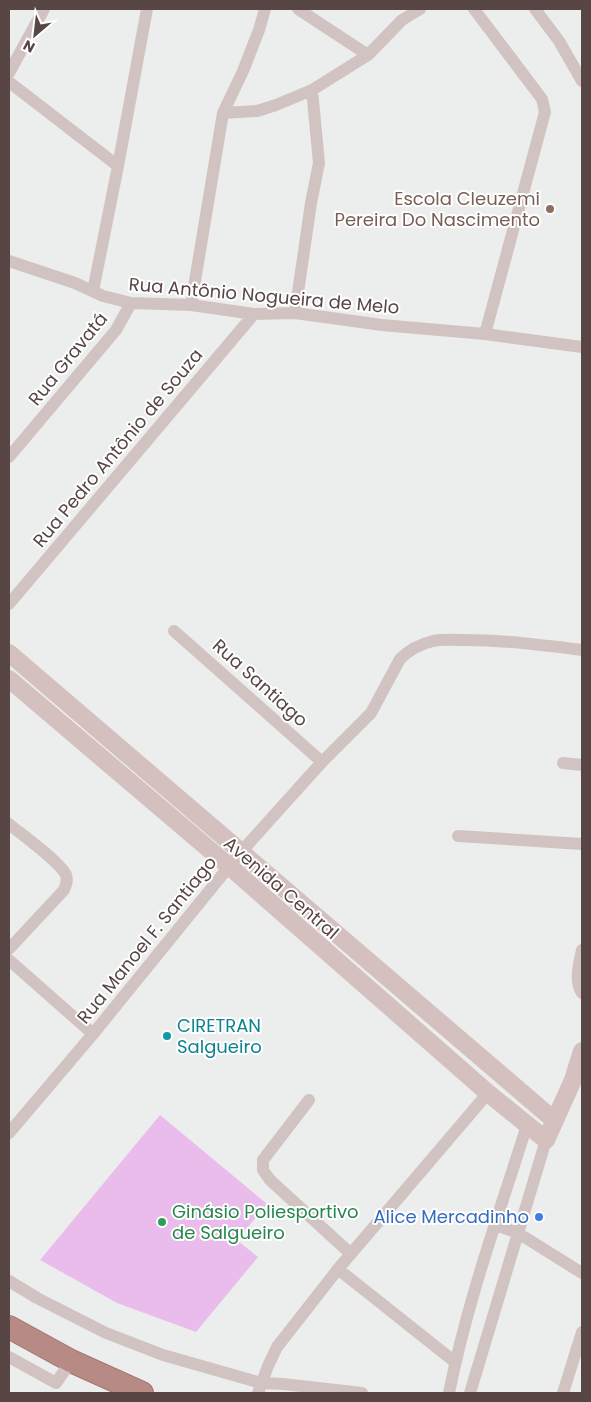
<svg xmlns="http://www.w3.org/2000/svg" width="591" height="1402" viewBox="0 0 591 1402" font-family="Poppins,sans-serif">
  <style>
    .green { fill: #e9bceb }
    .lines { fill: none; stroke-linecap: round; stroke-linejoin: round }
    .highway-casing { stroke: #a47671; stroke-width: 24 }
    .street { stroke: #d2c3c3; stroke-width: 12 }
    .secondary { stroke: #d4c1bf; stroke-width: 18 }
    .highway { stroke: #b88a86; stroke-width: 22 }
    .education-dot { fill: #8d6e63; stroke: #fff; stroke-width: 2 }
    .culture-dot { fill: #0f9aa8; stroke: #fff; stroke-width: 2 }
    .shop-dot { fill: #3f7fe0; stroke: #fff; stroke-width: 2 }
    .leisure-dot { fill: #2e9e5b; stroke: #fff; stroke-width: 2 }
    .labels { text-anchor: middle; stroke-width: 4; stroke-linejoin: round; paint-order: stroke }
    .education-label { font-size: 18px; fill: #785e54; stroke: #fff; text-anchor: end }
    .street-label { font-size: 18px; fill: #584645; stroke: #fff }
    .culture-label { font-size: 18px; fill: #0d838f; stroke: #fff; text-anchor: start }
    .leisure-label { font-size: 18px; fill: #27864d; stroke: #fff; text-anchor: start }
    .shop-label { font-size: 18px; fill: #366cbe; stroke: #fff; text-anchor: end }
  </style>
  <rect width="100%" height="100%" fill="#eceeed"/>
  <path class="green" d="M160,1115L267,1204L237,1240L258,1257L196,1332L117,1303L40,1260Z"/>
  <g class="lines">
    <g class="highway-casing">
      <path id="highway" d="M9,1327L71,1361L142,1393"/>
    </g>
    <path class="street" d="M298,9L368,55
      M474,9L542,99L545,112L485,334
      M535,9L559,41L582,81
      M9,73L44,9
      M9,82L118,166
      M223,113L257,111L276,105L312,90L368,55L402,20L420,9
      M9,261L75,283L103,296L131,303L191,305L254,314L295,313L382,325L485,334L582,347
      M93,291L118,166L147,9
      M191,305L223,113L243,71L259,30L265,9
      M295,313L311,203L319,163L312,90
      M9,457L116,330L131,303
      M9,604L254,314
      M174,631L322,762
      M563,763L582,765
      M9,824C21,834 60,862 66,875C68,881 66,885 64,890L9,949
      M458,836L582,844
      M582,950C579,964 574,981 582,993
      M9,960L93,1034
      M309,1100L263,1160V1170L270,1180L351,1254
      M9,1133L93,1034L240,853L322,762L371,713L400,659C409,650 420,644 433,641C443,639 454,640 464,640C503,640 543,645 582,650
      M496,1225L518,1233L582,1273
      M338,1269L455,1362
      M9,1281L37,1298L106,1333L163,1355L261,1383L283,1384L362,1393
      M9,1357L56,1383L71,1361
      M258,1393L268,1366L277,1347L338,1269L488,1093
      M449,1393C467,1302 499,1214 527,1125
      M470,1393L546,1140
      M563,1393L582,1332"/>
    <path class="secondary" d="M9,653L555,1121
      M9,679L230,867L488,1093L546,1140L573,1080L582,1051"/>
    <use href="#highway" class="highway"/>
  </g>
  <circle class="education-dot" cx="550" cy="209" r="5"/>
  <circle class="culture-dot" cx="167" cy="1036" r="5"/>
  <circle class="shop-dot" cx="539" cy="1217" r="5"/>
  <circle class="leisure-dot" cx="162" cy="1222" r="5"/>
  <g class="labels">
    <g class="education-label">
      <text x="540" y="205">Escola Cleuzemi<tspan x="540" dy="21">Pereira Do Nascimento</tspan></text>
    </g>
    <g class="street-label">
      <text transform="translate(264 296) rotate(5)" y="6">Rua Antônio Nogueira de Melo</text>
      <text transform="translate(68 359) rotate(-51)" y="6">Rua Gravatá</text>
      <text transform="translate(118 448) rotate(-50)" y="6">Rua Pedro Antônio de Souza</text>
      <text transform="translate(260 683) rotate(42)" y="6">Rua Santiago</text>
      <text transform="translate(281 888) rotate(41)" y="6">Avenida Central</text>
      <text transform="translate(147 940) rotate(-51)" y="6">Rua Manoel F. Santiago</text>
    </g>
    <g class="culture-label">
      <text x="177" y="1032">CIRETRAN<tspan x="177" dy="21">Salgueiro</tspan></text>
    </g>
    <g class="leisure-label">
      <text x="172" y="1218">Ginásio Poliesportivo<tspan x="172" dy="21">de Salgueiro</tspan></text>
    </g>
    <g class="shop-label">
      <text x="529" y="1223">Alice Mercadinho</text>
    </g>
  </g>
  <rect width="591" height="1402" fill="none" stroke="#584645" stroke-width="20"/>
  <g transform="translate(35 35) rotate(208)" stroke="#ffffff" stroke-width="4" paint-order="stroke">
  <path d="M0-4L9 19L0 12L-9 19Z" fill="#584645"/>
  <text y="-8" font-size="14" font-weight="bold" text-anchor="middle" fill="#584645">N</text>
  </g>
</svg>
